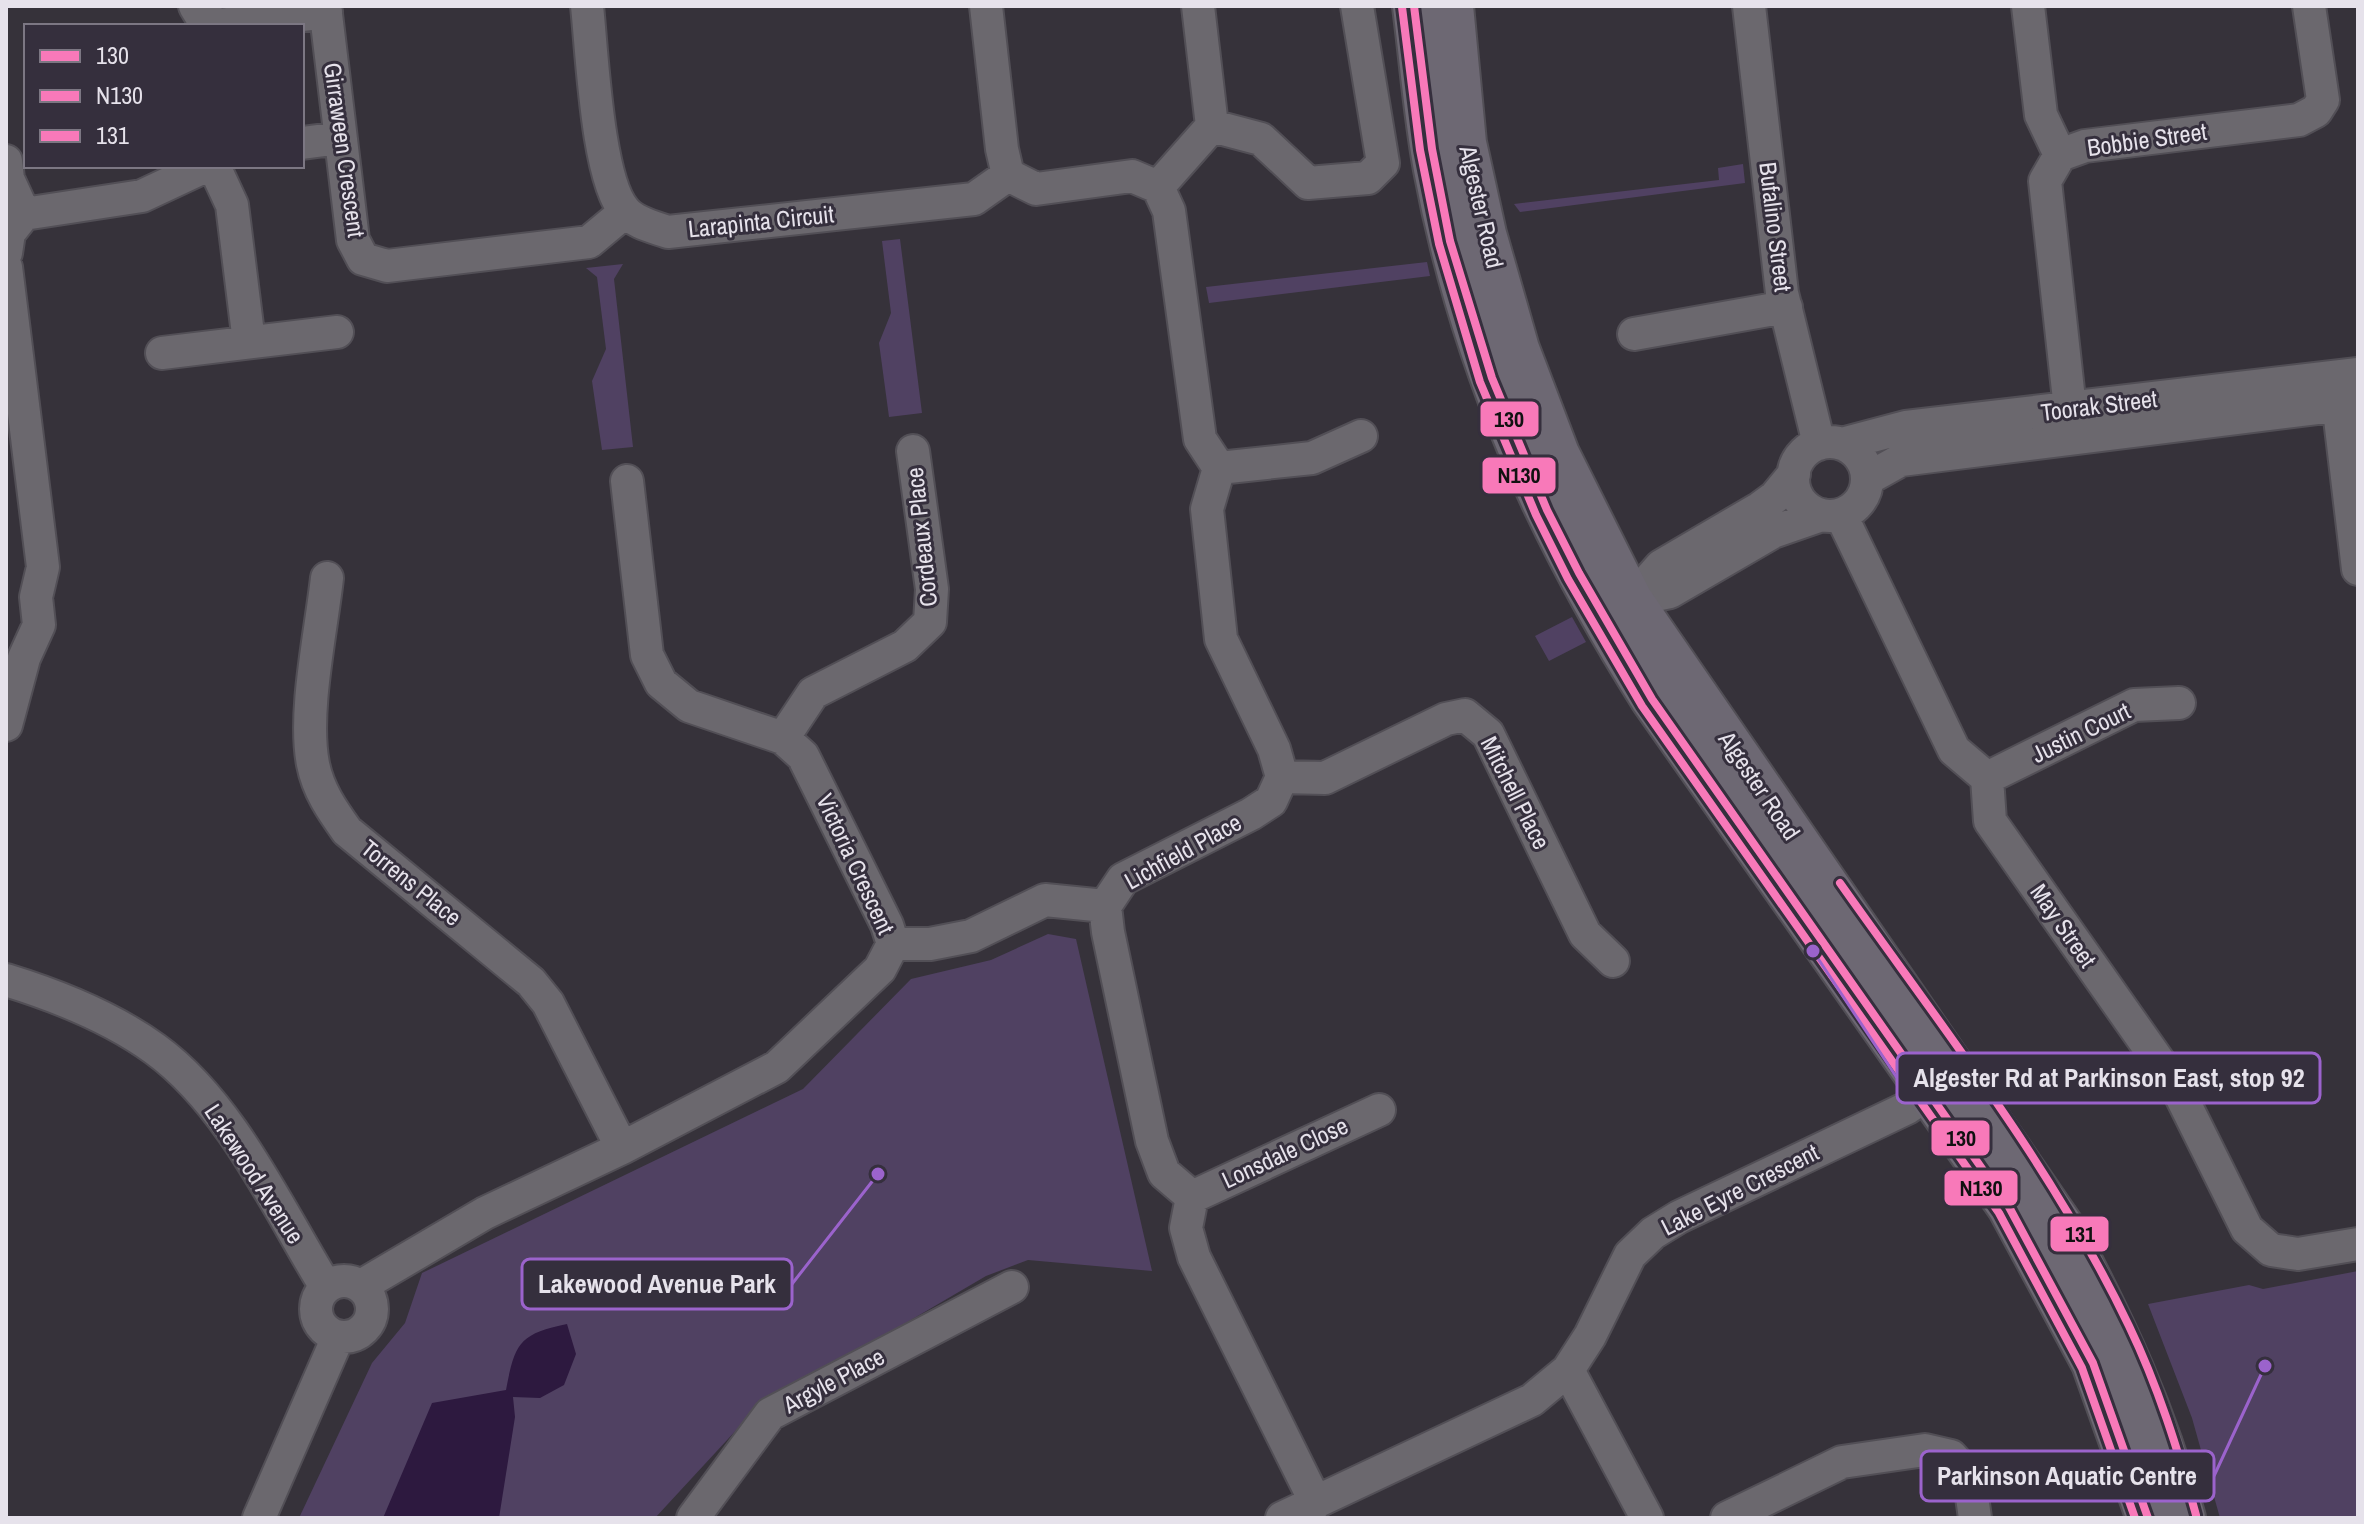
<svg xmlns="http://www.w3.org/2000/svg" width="2364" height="1524" viewBox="0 0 2364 1524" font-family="'Archivo Narrow',sans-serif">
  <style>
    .green { fill: #504162 }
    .water { fill: #2d193f }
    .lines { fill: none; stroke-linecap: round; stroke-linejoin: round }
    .minor-casing { stroke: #524f56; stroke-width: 36 }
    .major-casing { stroke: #524f56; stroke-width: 46 }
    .minor { stroke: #6b686e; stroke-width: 32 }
    .major { stroke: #6d6873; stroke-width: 42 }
    .bus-1-casing { stroke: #352f3d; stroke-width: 14 }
    .bus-2-casing { stroke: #352f3d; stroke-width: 14 }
    .bus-3-casing { stroke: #352f3d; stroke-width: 14 }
    .bus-1 { stroke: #f879b9; stroke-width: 8 }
    .bus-2 { stroke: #f879b9; stroke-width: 8 }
    .bus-3 { stroke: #f879b9; stroke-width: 8 }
    .labels { text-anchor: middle; stroke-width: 6; stroke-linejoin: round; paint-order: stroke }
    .street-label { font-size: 24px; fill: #e6e2eb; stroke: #352f3d }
    .leader { fill: none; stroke: #9b63cc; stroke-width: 3 }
    .callout-dot { fill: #9b63cc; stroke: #352f3d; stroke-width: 3 }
    .callout { fill: #352f3d; stroke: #9b63cc; stroke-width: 3 }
    .callout-label { font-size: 26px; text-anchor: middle; font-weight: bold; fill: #e6e2eb }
    .line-badge { stroke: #352f3d; stroke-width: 3 }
    .pale-badge-label { font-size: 22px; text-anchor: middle; font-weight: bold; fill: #111 }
  </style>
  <rect width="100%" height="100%" fill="#36323a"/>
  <path class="green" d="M1743,164L1745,183L1520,212L1514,204L1719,180L1718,168Z
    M900,239L922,413L889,417L879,343L891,313L882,241Z
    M1427,262L1430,276L1209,303L1206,287Z
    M623,264L614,279L633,447L602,450L592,381L606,349L597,277L586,268Z
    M1572,617L1586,642L1549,661L1535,636Z
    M1048,934L1076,939L1152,1271L1028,1260L986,1276L752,1413L655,1518H299L372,1363L405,1323L422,1273L803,1089L911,979L991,960Z
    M2358,1271V1518H2220L2192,1418L2148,1304L2249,1285L2263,1289Z"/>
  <path class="water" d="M567,1324L576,1354L564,1385L540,1398L513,1397L515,1417L499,1518H383L432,1403L506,1390C515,1343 519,1334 567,1324Z"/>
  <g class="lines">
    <g class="minor-casing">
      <path id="minor" d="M195,6L203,19L220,25L326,12
        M325,6L353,240L363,259L387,266L589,242L625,212
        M587,6C592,51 597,180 625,211C635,223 654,227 668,232L974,199L1008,175
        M986,6L1002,149L1008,175
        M1749,6L1782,293L1819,444
        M2028,6L2041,115L2060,155
        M1212,126L1261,139L1308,183L1368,178L1383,163L1357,6
        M302,143L340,138
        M6,161L8,179L24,214
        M214,166L232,205L249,342
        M1008,175L1036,189L1132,176L1158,187
        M1158,187L1169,211L1200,439L1219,468L1207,509L1221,639L1274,749L1282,777L1271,801L1251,814L1123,879L1105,906L1108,932L1152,1141L1164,1173L1192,1197L1186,1228L1194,1257L1316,1503
        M1158,187L1212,126L1198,6
        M6,253L9,233L24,214L142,196L206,166
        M6,267L43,567L36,597L39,625L24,658L6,725
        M1634,334L1786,307
        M162,353L337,332
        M2336,385L2358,569
        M2073,436L2045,181L2060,155L2085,146L2299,120L2316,111L2323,100L2309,6
        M1793 479a37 37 0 1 1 74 0a37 37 0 1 1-74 0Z
        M1842,444L1906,427L2358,374
        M1219,468L1312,458L1361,436
        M1867,479L1901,460L2358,403
        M1841,515L1954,750L1987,778L1990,821L2176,1086L2247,1229L2271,1250L2298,1254L2358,1244
        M327,578C321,632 303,713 313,764C318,790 332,810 347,831L531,982L548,1003L622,1148
        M1631,600L1670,592L1773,532L1822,515
        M1614,611L1631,600L1661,566L1760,508L1775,497L1794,474
        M783,738L813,693L905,646L930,622L932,589L913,451
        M1282,777L1325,778L1446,719L1465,715L1488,734L1585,934L1613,961
        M1987,778L2134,705L2179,703
        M893,944H930L971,936L1045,900L1105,906
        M6,980C58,996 111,1017 155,1049C231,1104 278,1209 326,1287
        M1192,1197L1379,1110
        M316 1309a28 28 0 1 1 56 0a28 28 0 1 1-56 0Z
        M361,1286L485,1213L622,1148L777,1067L880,969L893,944L887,925L803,756L783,738L689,706L661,683L647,655L627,481
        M1568,1370L1647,1518
        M259,1518L338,1337
        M693,1518L770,1414L1012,1287
        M1282,1518L1532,1400L1568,1370L1590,1336L1630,1255L1653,1233L1679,1217L1907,1108L1947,1081
        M1727,1518L1842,1462L1925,1450L1951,1456L1969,1476L1975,1518"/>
    </g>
    <g class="major-casing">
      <path id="major" d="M1414,6C1421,60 1425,115 1435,169C1471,363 1547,533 1652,699L2009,1207L2093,1363L2148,1518
        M1452,6L1465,143L1485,234L1518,349L1558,454L1631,600L2064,1229C2115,1326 2155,1411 2184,1518"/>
    </g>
    <use href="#minor" class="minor"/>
    <use href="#major" class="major"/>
    <g class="bus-1-casing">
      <path id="bus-1" d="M1414,6L1432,149L1450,241L1492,378L1547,510L1579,573L1652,699L2009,1207L2093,1363L2148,1518"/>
    </g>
    <g class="bus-2-casing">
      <path id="bus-2" d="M1402,7L1420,150L1439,244L1480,382L1536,515L1568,579L1642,706L1999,1213L2082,1368L2135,1518"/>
    </g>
    <g class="bus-3-casing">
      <path id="bus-3" d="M1840,883C1941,1026 2053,1167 2129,1326C2158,1386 2178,1450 2196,1515"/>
    </g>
    <use href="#bus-1" class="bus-1"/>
    <use href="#bus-2" class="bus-2"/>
    <use href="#bus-3" class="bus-3"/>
  </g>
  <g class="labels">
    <g class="street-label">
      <text transform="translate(2147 140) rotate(-8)" y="8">Bobbie Street</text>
      <text transform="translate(344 150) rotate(82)" y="8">Girraween Crescent</text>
      <text transform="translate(1481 207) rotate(77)" y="8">Algester Road</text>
      <text transform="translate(761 222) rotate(-6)" y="8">Larapinta Circuit</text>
      <text transform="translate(1775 227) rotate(83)" y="8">Bufalino Street</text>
      <text transform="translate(2099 406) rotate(-7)" y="8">Toorak Street</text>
      <text transform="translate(922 537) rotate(-96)" y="8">Cordeaux Place</text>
      <text transform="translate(2081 733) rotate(-26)" y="8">Justin Court</text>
      <text transform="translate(1759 786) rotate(56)" y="8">Algester Road</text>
      <text transform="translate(1515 793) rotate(63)" y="8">Mitchell Place</text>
      <text transform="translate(1183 852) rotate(-29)" y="8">Lichfield Place</text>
      <text transform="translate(855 864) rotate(65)" y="8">Victoria Crescent</text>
      <text transform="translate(411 883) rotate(39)" y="8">Torrens Place</text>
      <text transform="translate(2063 926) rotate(55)" y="8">May Street</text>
      <text transform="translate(1285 1153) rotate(-25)" y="8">Lonsdale Close</text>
      <text transform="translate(254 1174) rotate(57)" y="8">Lakewood Avenue</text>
      <text transform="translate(1740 1190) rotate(-27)" y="8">Lake Eyre Crescent</text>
      <text transform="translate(834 1381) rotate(-28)" y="8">Argyle Place</text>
    </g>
  </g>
  <path class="leader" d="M1813 951L1897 1078M878 1174L792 1284M2265 1366L2214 1476"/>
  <g class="callout-dot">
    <circle cx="1813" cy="951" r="8"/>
    <circle cx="878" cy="1174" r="8"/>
    <circle cx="2265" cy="1366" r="8"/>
  </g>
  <g class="callout">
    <rect x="1897" y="1053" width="423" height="50" rx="8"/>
    <rect x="522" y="1259" width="270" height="50" rx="8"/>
    <rect x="1921" y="1451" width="293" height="50" rx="8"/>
  </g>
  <g class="callout-label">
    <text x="2109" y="1087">Algester Rd at Parkinson East, stop 92</text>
    <text x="657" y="1293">Lakewood Avenue Park</text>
    <text x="2067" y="1485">Parkinson Aquatic Centre</text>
  </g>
  <g class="line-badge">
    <rect x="1479" y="400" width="61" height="38" rx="8" fill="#f879b9"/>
    <rect x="1481" y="456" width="76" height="39" rx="8" fill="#f879b9"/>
    <rect x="1930" y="1119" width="61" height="38" rx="8" fill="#f879b9"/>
    <rect x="1943" y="1169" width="76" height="38" rx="8" fill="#f879b9"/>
    <rect x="2049" y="1215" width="61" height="38" rx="8" fill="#f879b9"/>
  </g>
  <g class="pale-badge-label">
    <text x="1509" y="427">130</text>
    <text x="1519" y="483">N130</text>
    <text x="1961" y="1146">130</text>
    <text x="1981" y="1196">N130</text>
    <text x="2080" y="1242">131</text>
  </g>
  <rect width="2364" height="1524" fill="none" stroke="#e6e2eb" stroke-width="16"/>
  <rect x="24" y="24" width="280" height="144" fill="#352f3d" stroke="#7c7783" stroke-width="2"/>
  <rect x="40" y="50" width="40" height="12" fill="#f879b9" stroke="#7c7783" stroke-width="2"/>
  <text x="96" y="64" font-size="24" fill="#e6e2eb">130</text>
  <rect x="40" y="90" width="40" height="12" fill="#f879b9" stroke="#7c7783" stroke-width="2"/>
  <text x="96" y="104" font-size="24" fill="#e6e2eb">N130</text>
  <rect x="40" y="130" width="40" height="12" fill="#f879b9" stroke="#7c7783" stroke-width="2"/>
  <text x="96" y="144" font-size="24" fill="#e6e2eb">131</text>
</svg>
